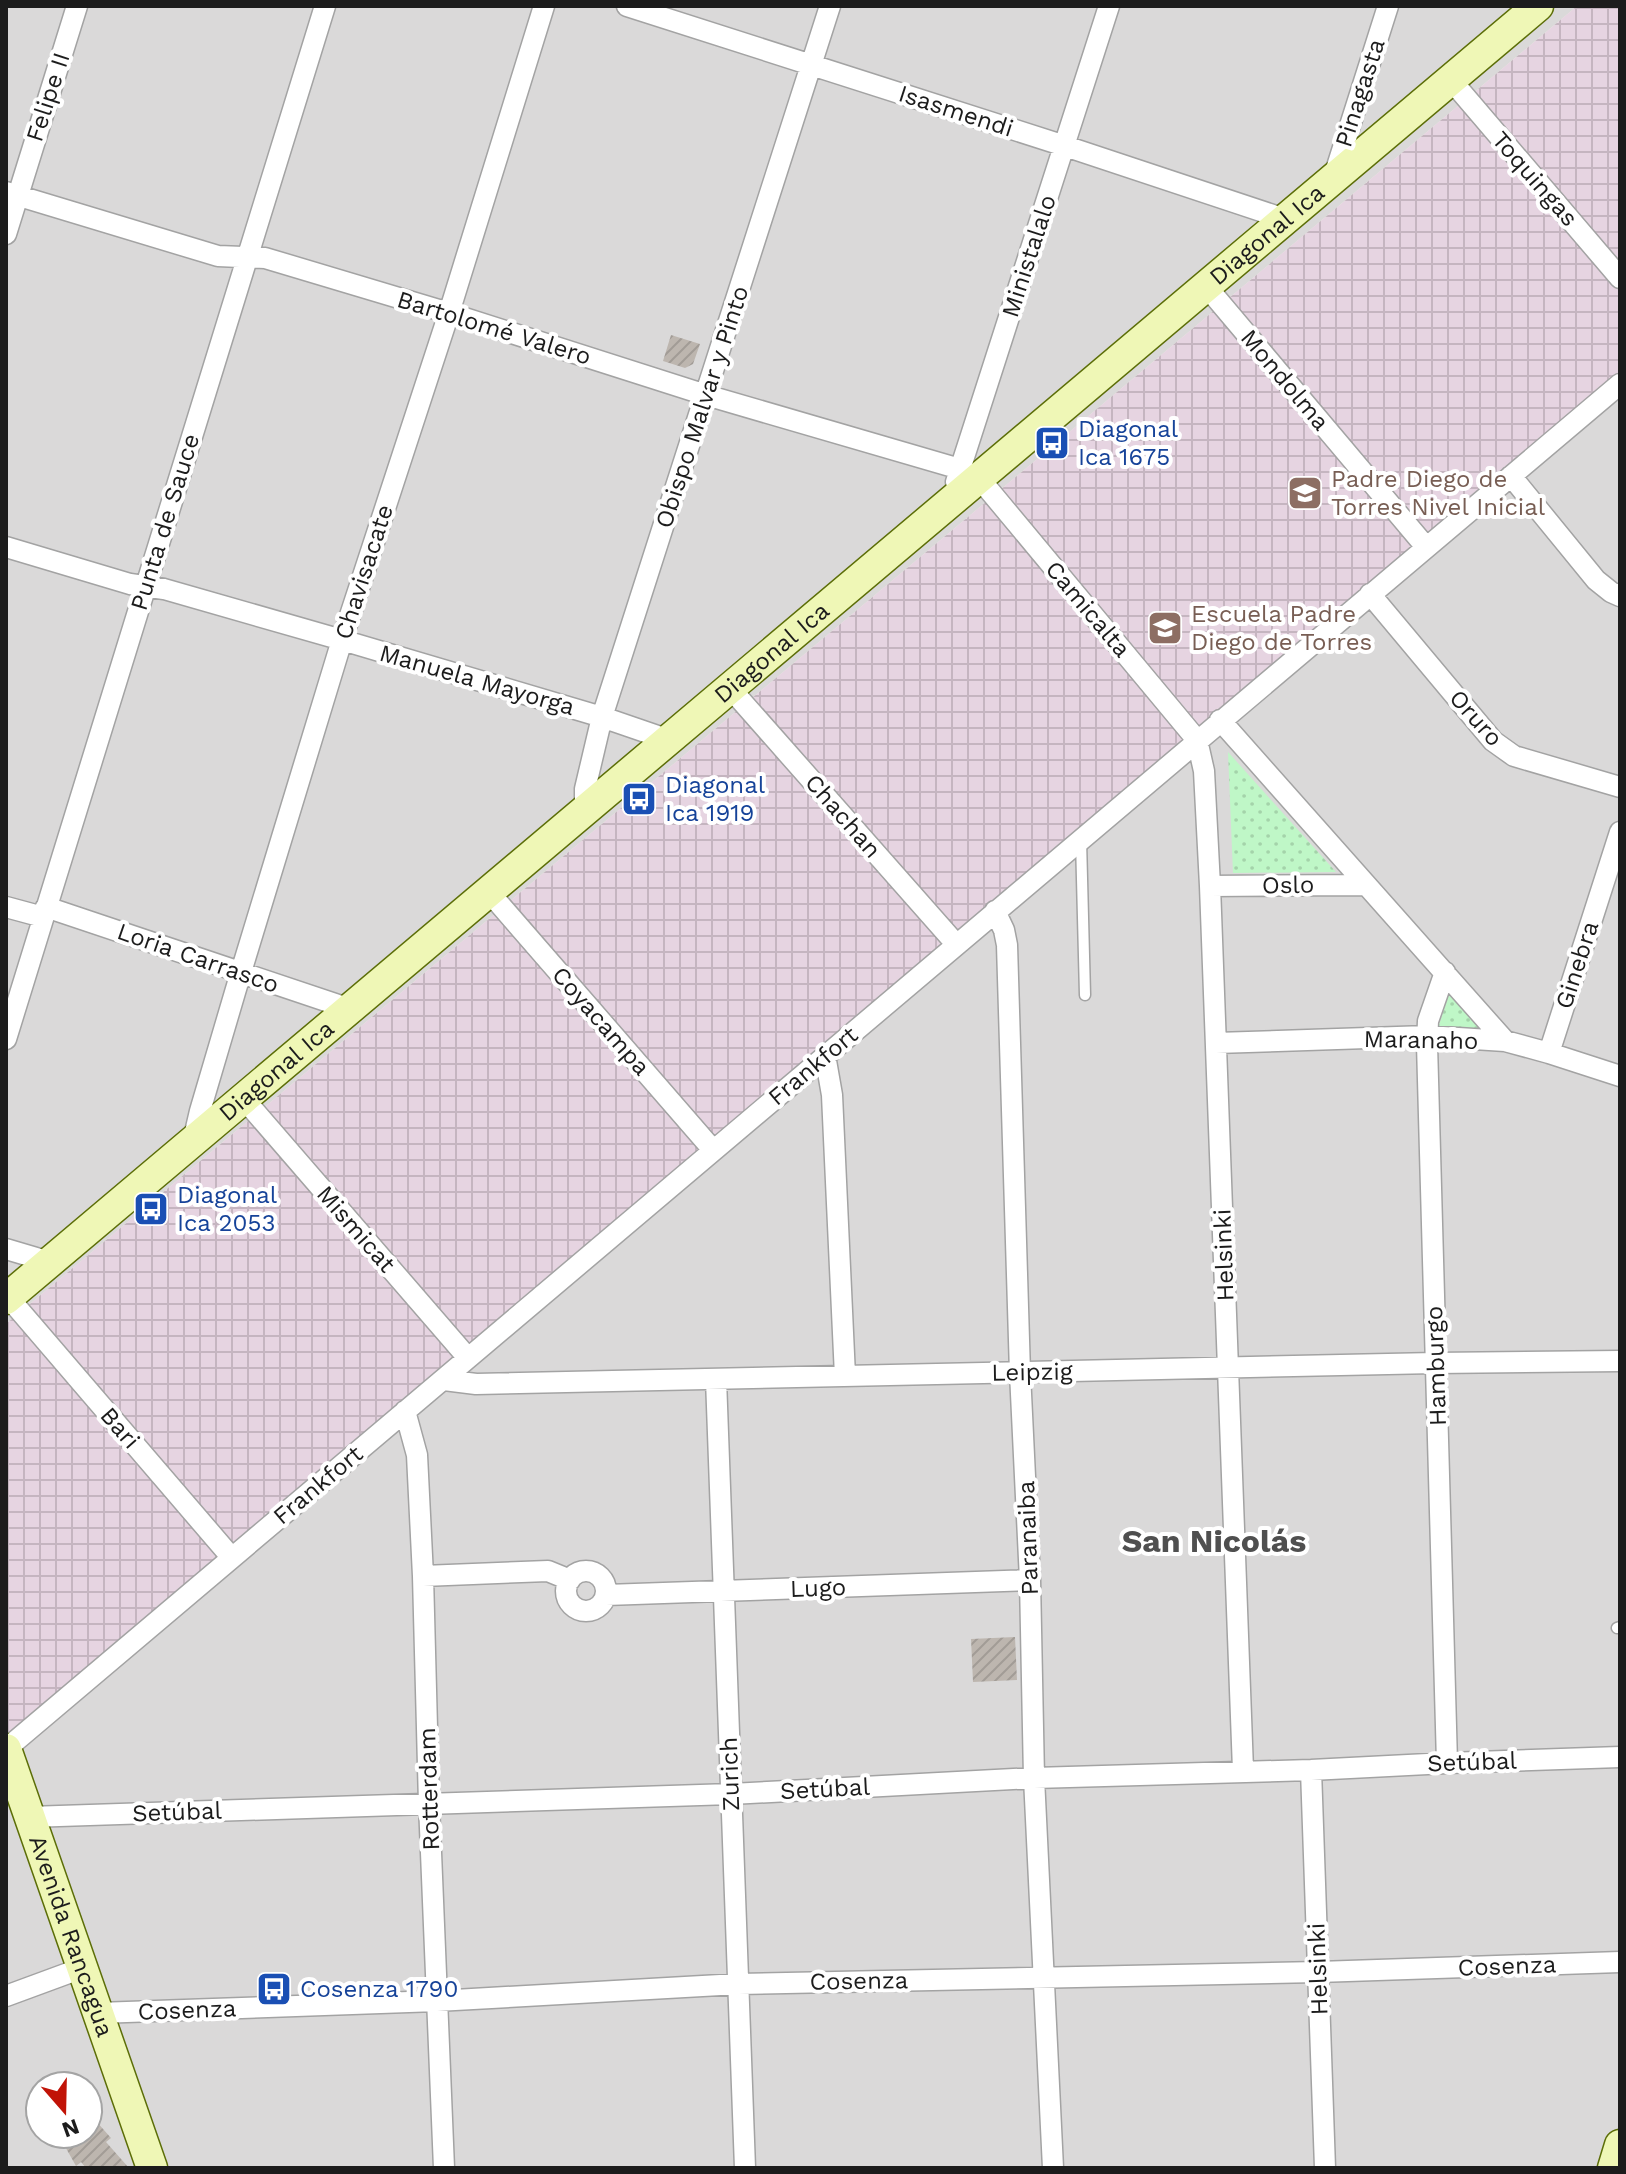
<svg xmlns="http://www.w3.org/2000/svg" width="1626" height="2174" viewBox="0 0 1626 2174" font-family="'Work Sans',sans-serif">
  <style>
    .residential { fill: #dad9d9; fill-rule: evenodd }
    .industrial { fill: url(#industrial-grid) }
    .park { fill: url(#park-dots) }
    .building { fill: url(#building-hatch) }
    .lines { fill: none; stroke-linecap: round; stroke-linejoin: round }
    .service-casing { stroke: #a3a3a3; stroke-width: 13 }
    .minor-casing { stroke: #a3a3a3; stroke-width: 23 }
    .secondary-casing { stroke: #5c6e08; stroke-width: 33 }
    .service { stroke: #fff; stroke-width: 10 }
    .minor { stroke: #fff; stroke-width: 20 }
    .secondary { stroke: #eff7b6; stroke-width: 30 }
    .labels { text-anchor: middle; stroke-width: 8; stroke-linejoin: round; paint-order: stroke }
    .street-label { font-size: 24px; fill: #1c1c1c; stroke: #fff }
    .transit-label { font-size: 24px; fill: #164399; stroke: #fff; text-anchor: start }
    .education-label { font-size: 24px; fill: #785e54; stroke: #fff; text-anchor: start }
    .district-label { font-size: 32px; font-weight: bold; fill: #4f4f4f; stroke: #fff }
  </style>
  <defs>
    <pattern id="industrial-grid" width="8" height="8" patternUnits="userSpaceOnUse" patternTransform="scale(2)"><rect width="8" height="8" fill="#e6d4e1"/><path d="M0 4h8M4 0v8" fill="none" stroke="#c5b5c0"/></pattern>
    <pattern id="park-dots" width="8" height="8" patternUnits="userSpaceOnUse" patternTransform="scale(2)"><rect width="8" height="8" fill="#bff7c7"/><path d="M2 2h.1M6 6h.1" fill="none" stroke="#a4d3aa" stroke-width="1.8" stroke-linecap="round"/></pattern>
    <pattern id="building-hatch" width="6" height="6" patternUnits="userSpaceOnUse" patternTransform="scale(2)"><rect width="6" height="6" fill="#bdb6af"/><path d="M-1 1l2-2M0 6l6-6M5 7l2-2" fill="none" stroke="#a29c96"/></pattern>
  </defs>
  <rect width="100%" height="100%" fill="#edeae2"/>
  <path class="residential" d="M6,6H1577L6,1324Z
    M1620,376V2168H6V1740ZM40,2086H88V2134H40Z"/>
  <path class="industrial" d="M1577,6H1620V376L6,1740V1324Z"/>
  <path class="park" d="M1228,752L1336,872L1233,873Z
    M1449,994L1484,1032L1437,1031Z"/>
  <path class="building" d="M671,335L700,344L693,364L685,368L663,361Z
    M1015,1637L1017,1680L973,1682L971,1639Z
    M88,2112L111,2138L106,2142L129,2168H86L81,2162L76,2166L58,2134H88Z"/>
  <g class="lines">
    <g class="service-casing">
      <path id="service" d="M1081,840L1085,995
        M1617,1628L1620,1627"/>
    </g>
    <g class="minor-casing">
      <path id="minor" d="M627,6L1065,146L1285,219
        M1451,80L1620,278
        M1334,176L1388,6
        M6,192L218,256L265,258L449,313L706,395L960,469L979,478L1197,740L1204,771L1210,886L1243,1770
        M6,234L77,6
        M1206,286L1426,547
        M1511,476L1596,580L1611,592L1620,596
        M956,482L1109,6
        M6,547L130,584L164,589L342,640L602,717L669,740
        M1370,594L1493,741L1514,756L1620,787
        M730,688L956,944
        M1220,720L1505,1041
        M585,811V789L602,717L830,6
        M1210,886L1366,885
        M489,892L713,1150
        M6,907L43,917
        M46,907L350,1009
        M995,911L1004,930L1007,945L1020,1373L1030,1580L1034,1778L1053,2168
        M1445,972L1428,1021L1427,1044L1447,1763
        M6,1039L325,6
        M1216,1043L1427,1036L1505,1041L1549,1053L1620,1076
        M1549,1053L1620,832
        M825,1055L832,1095L845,1376
        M244,1099L468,1358
        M193,1141L200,1111L241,972L342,640L449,313L544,6
        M6,1249L50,1262
        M8,1297L232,1558
        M716,1379L745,2168
        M444,1380L476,1384L1435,1363L1620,1361
        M405,1411L417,1455L423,1576L429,1804L444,2168
        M566 1591a20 20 0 1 1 40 0a20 20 0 1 1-40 0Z
        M423,1576L548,1571L570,1580
        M606,1595L1030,1580
        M6,1749L1620,384
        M1311,1770L1325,2168
        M29,1817L731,1794L1034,1778L1311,1770L1447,1763L1620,1757
        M6,1996L82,1968
        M98,2013L437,2001L738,1984L1318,1972L1620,1962"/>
    </g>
    <g class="secondary-casing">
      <g id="secondary">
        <path id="s1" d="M6,1299L1538,6"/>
        <path id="s2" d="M6,1749L152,2168"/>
        <path d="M1613,2168L1620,2145"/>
      </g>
    </g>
    <use href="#service" class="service"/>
    <use href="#minor" class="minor"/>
    <use href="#secondary" class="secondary"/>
  </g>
  <defs>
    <g id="bus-square" transform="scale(1.8)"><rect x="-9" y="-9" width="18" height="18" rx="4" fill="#1a4fb4" stroke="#fff"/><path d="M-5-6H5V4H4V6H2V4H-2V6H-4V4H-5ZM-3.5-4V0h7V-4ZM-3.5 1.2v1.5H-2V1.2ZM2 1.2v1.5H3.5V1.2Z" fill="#fff"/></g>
    <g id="school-square" transform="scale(1.8)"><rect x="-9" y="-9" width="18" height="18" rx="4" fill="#8d6e63" stroke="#fff"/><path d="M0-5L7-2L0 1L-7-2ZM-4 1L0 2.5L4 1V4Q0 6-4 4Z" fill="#fff"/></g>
  </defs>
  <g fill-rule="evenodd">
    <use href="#bus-square" x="1052" y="443"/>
    <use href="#school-square" x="1305" y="493"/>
    <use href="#school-square" x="1165" y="628"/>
    <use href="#bus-square" x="639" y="799"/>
    <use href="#bus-square" x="151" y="1209"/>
    <use href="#bus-square" x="274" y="1989"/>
  </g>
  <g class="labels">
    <g class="street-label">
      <text transform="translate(1360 93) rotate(-72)" y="8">Pinagasta</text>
      <text transform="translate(48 97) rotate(-72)" y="8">Felipe II</text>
      <text transform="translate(956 111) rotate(18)" y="8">Isasmendi</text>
      <text transform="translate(1535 179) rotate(49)" y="8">Toquingas</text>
      <text dy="8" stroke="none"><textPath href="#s1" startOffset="1650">Diagonal Ica</textPath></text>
      <text transform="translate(1029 256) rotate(-72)" y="8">Ministalalo</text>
      <text transform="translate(494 328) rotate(17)" y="8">Bartolomé Valero</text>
      <text transform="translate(1285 380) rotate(50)" y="8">Mondolma</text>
      <text transform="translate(702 407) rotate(-72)" y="8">Obispo Malvar y Pinto</text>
      <text transform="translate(165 522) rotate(-73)" y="8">Punta de Sauce</text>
      <text transform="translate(364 572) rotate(-72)" y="8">Chavisacate</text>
      <text transform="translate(1088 609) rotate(50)" y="8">Camicalta</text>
      <text dy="8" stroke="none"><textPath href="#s1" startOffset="1002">Diagonal Ica</textPath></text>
      <text transform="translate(477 680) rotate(16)" y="8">Manuela Mayorga</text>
      <text transform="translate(1476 718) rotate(48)" y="8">Oruro</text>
      <text transform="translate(843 816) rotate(49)" y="8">Chachan</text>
      <text transform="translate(1288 885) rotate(-1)" y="8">Oslo</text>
      <text transform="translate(198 958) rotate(19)" y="8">Loria Carrasco</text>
      <text transform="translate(1577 965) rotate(-72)" y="8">Ginebra</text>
      <text transform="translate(601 1021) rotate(49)" y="8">Coyacampa</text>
      <text transform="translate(1421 1040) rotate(1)" y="8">Maranaho</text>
      <text transform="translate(813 1066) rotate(-40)" y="8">Frankfort</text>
      <text dy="8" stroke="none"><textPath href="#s1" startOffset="354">Diagonal Ica</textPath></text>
      <text transform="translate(356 1229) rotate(49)" y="8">Mismicat</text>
      <text transform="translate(1224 1255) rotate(-92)" y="8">Helsinki</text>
      <text transform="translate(1436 1366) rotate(-92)" y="8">Hamburgo</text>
      <text transform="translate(1032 1372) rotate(-1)" y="8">Leipzig</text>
      <text transform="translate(120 1428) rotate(49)" y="8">Bari</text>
      <text transform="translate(318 1485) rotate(-40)" y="8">Frankfort</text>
      <text transform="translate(1028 1538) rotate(-92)" y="8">Paranaiba</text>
      <text transform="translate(818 1588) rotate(-2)" y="8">Lugo</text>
      <text transform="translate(1472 1762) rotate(-2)" y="8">Setúbal</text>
      <text transform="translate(730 1774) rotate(-92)" y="8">Zurich</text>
      <text transform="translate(429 1789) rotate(-92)" y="8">Rotterdam</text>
      <text transform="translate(825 1789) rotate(-3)" y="8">Setúbal</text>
      <text transform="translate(177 1812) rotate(-2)" y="8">Setúbal</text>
      <text dy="8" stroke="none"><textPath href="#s2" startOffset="198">Avenida Rancagua</textPath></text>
      <text transform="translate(1507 1966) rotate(-2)" y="8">Cosenza</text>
      <text transform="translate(1318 1969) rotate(-92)" y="8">Helsinki</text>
      <text transform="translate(859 1981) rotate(-1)" y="8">Cosenza</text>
      <text transform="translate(187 2010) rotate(-2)" y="8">Cosenza</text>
    </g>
    <g class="transit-label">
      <text x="1078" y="437">Diagonal<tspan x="1078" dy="28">Ica 1675</tspan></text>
      <text x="665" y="793">Diagonal<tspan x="665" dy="28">Ica 1919</tspan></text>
      <text x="177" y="1203">Diagonal<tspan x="177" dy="28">Ica 2053</tspan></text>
      <text x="300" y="1997">Cosenza 1790</text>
    </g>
    <g class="education-label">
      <text x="1331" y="487">Padre Diego de<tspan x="1331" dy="28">Torres Nivel Inicial</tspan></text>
      <text x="1191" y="622">Escuela Padre<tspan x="1191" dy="28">Diego de Torres</tspan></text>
    </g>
    <g class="district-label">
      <text x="1214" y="1552">San Nicolás</text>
    </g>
  </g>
  <rect width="1626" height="2174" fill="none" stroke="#1c1c1c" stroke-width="16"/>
  <g transform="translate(64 2110) rotate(160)"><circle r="38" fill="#ffffff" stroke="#a4a4a4" stroke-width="2"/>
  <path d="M0-6L14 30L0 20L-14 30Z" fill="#c11307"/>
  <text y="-12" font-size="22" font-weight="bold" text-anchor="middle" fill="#1c1c1c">N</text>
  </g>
</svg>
